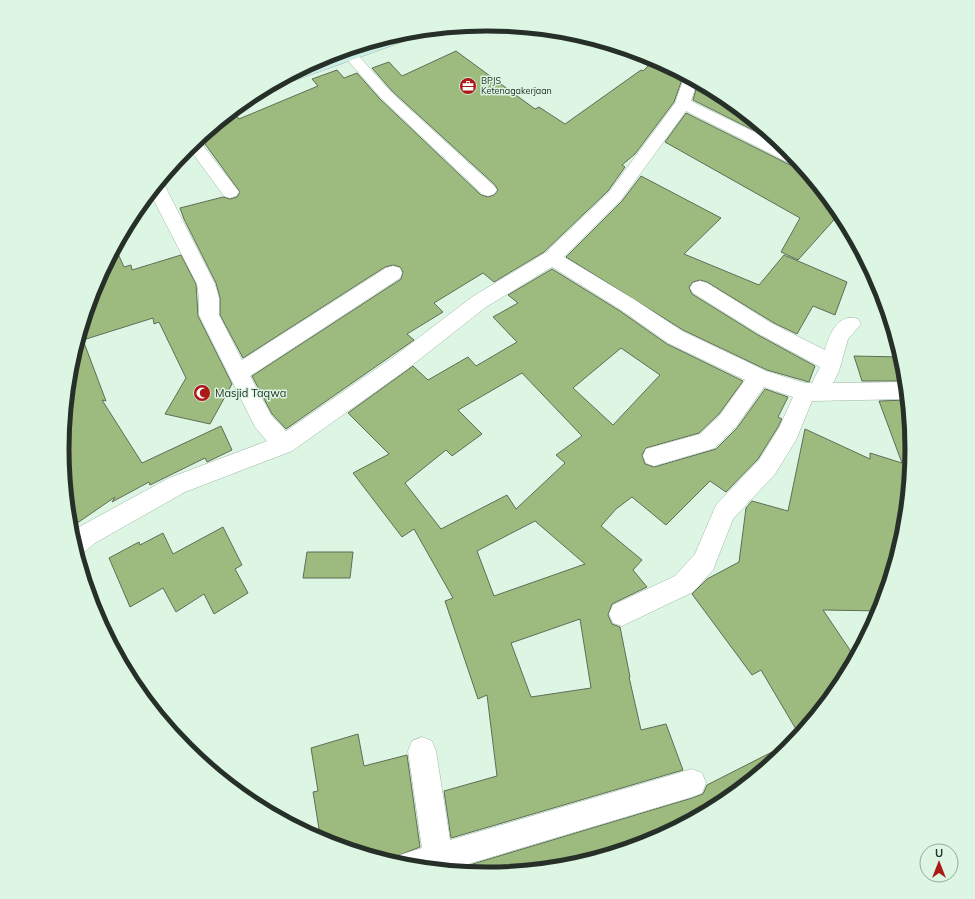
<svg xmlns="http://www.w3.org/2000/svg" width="975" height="899" viewBox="0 0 975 899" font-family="Mulish,sans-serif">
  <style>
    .building { fill: #9dba7f; stroke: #616d57; fill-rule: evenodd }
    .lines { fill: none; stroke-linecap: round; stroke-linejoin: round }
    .street-casing { stroke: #a0b8a7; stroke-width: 1 }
    .secondary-casing { stroke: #a0b8a7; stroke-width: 1 }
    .street { fill: #fff; fill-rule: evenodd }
    .secondary { fill: #ccece6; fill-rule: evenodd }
    .labels { text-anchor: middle; stroke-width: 3; stroke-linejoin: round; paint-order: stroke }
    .far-poi-label { font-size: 9px; fill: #263029; stroke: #dcf6e3; text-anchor: start }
    .poi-label { font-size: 11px; fill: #263029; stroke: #dcf6e3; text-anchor: start }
    .rim { fill: none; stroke: #263029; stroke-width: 5 }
  </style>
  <rect width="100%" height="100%" fill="#dcf6e3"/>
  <path class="building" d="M456,51L535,109L539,107L565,124L641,70L643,71L655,59L684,74L674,102L635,154L622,165L625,167L608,191L544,252L494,282L483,273L434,303L443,312L407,334L414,340L286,429L272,414L252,376L401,279L403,272L400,267L393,265L385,267L243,358L220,315V298L216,283L184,219L180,208L223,197L230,199L237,197L240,192L200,137L233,111L239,119L318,86L312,79L337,70L344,78L357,73L380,99L481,195L488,197L494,195L498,190L495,185L392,91L372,68L389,62L402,76Z
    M698,82L724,96L783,145L693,100Z
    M686,113L790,165H802L841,212L798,260L781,252L800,218L665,142Z
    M641,176L721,218L684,254L759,285L784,255L847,282L835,315L813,306L797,334L774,323L707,282L700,280L693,282L689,287L692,294L758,335L815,366L809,382L767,370L683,330L566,257L622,201Z
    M115,247L124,267L131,265L132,270L181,255L196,284L198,316L232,384L210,424L165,414L186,378L159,322L154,324L153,318L83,340L106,401L102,400L142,463L221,426L232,450L207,462L205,458L150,485L149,482L112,502L115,497L70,528L62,449L70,366L94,287Z
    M552,269L620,311L667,344L743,381L719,414L699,433L646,448L642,455L645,464L654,467L716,449L737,428L765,389L788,397L778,417L782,419L778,427L758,459L726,492L710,481L666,525L632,497L616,509L601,526L642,560L633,570L647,587L612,604L608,615L612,624L620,627L630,677H629L641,730L666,724L683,770L451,838L444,791L497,776L487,695L478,699L445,601L453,598L414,529L402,537L353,473L389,454L348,413L413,366L428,380L468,357L476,366L517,342L493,317L518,303L508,295ZM621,348L660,375L613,425L573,388ZM522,373L582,436L556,455L565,463L516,509L507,495L441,529L405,483L446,450L452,456L482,434L458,410ZM535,521L585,564L494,596L477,551ZM580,619L591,688L531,697L511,643Z
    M854,356L902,357L906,381H862Z
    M908,400L913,450L910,481L906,472L903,501L908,502L905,533L881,611L823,610L856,659L841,686L800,736L761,670L752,675L692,594L707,579L739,562L746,508L752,501L788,511L805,429L870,459V453L902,463L879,401Z
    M223,527L242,565L235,569L248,593L214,614L204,594L176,612L163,588L130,607L109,558L139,542L140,545L163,533L173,554Z
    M307,552H353L350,578H303Z
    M358,734L364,766L407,755L420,847L384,861L321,841L313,792L318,791L311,748Z
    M772,752L777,760L724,803L650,843L570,867L487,875L456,872V869L692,798L703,794L707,785Z"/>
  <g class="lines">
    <g class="street-casing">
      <path id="street" d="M351,52L356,53L391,92L494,186L497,190L494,194L488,196L482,194L381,98L344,56L346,53Z
        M685,75L697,82L691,101L789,149L801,164H791L686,111L621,200L564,257L635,300L682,331L766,371L805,383H812L820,367L759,334L693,293L690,288L693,283L700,281L707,283L773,324L825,350C829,335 838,312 858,319L861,324L848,339L839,371L833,383L906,382L908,399L812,401L796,440L775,474L733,519L713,570L693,592L622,626L613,623L609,614L613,605L675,576L695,554L716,505L759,460L779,428L793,397L764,387L736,427L715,448L654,466L646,463L643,456L646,449L700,434L720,415L745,380L668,343L621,310L552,267L486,307L406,370L292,451L185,492L95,543L82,554L77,556L71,534L79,527L169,478L267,441L255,427L199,315V298L197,284L150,193L160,181L165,186L215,284L219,298V315L242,360L386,268L393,266L400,268L402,273L400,278L250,376L271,415L286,431L392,358L472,297L545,253L609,192L675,103Z
        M198,139L236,188L239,192L236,196L230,198L224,196L188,147Z
        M422,737L432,741L436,751L450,840L692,769L702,773L706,783L702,793L692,797L455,868L454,872L404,867L394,864L397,856L422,848L408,751L412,741Z"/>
    </g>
    <g class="secondary-casing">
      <path id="secondary" d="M429,30L427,33L282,85L277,87L271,85L305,67L390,37L405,32Z"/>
    </g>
    <use href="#street" class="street"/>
    <use href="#secondary" class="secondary"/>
  </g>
  <defs>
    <g id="office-disc" transform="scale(0.9)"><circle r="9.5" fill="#ac1a17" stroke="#dcf6e3"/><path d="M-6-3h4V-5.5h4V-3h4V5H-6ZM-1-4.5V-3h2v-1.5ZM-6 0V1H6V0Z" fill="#fff"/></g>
    <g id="mosque-disc" transform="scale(0.9)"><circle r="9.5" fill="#ac1a17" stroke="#dcf6e3"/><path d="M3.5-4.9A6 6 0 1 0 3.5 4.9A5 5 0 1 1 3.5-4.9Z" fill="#fff"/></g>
  </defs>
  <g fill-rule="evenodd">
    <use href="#office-disc" x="468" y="86"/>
    <use href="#mosque-disc" x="202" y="393"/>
  </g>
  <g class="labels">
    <g class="far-poi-label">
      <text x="481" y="84">BPJS<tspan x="481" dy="10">Ketenagakerjaan</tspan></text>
    </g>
    <g class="poi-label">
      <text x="215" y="397">Masjid Taqwa</text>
    </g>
  </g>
  <path d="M0 0H975V899H0ZM69 449a418 418 0 1 1 836 0a418 418 0 1 1-836 0Z" fill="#dcf6e3" fill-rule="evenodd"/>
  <path class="rim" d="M69 449a418 418 0 1 1 836 0a418 418 0 1 1-836 0Z"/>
  <g transform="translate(939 863)"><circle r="19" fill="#dcf6e3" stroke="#93a799"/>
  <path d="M0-3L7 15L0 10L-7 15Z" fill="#ac1a17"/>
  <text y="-6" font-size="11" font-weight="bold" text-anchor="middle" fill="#263029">U</text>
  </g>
</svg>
